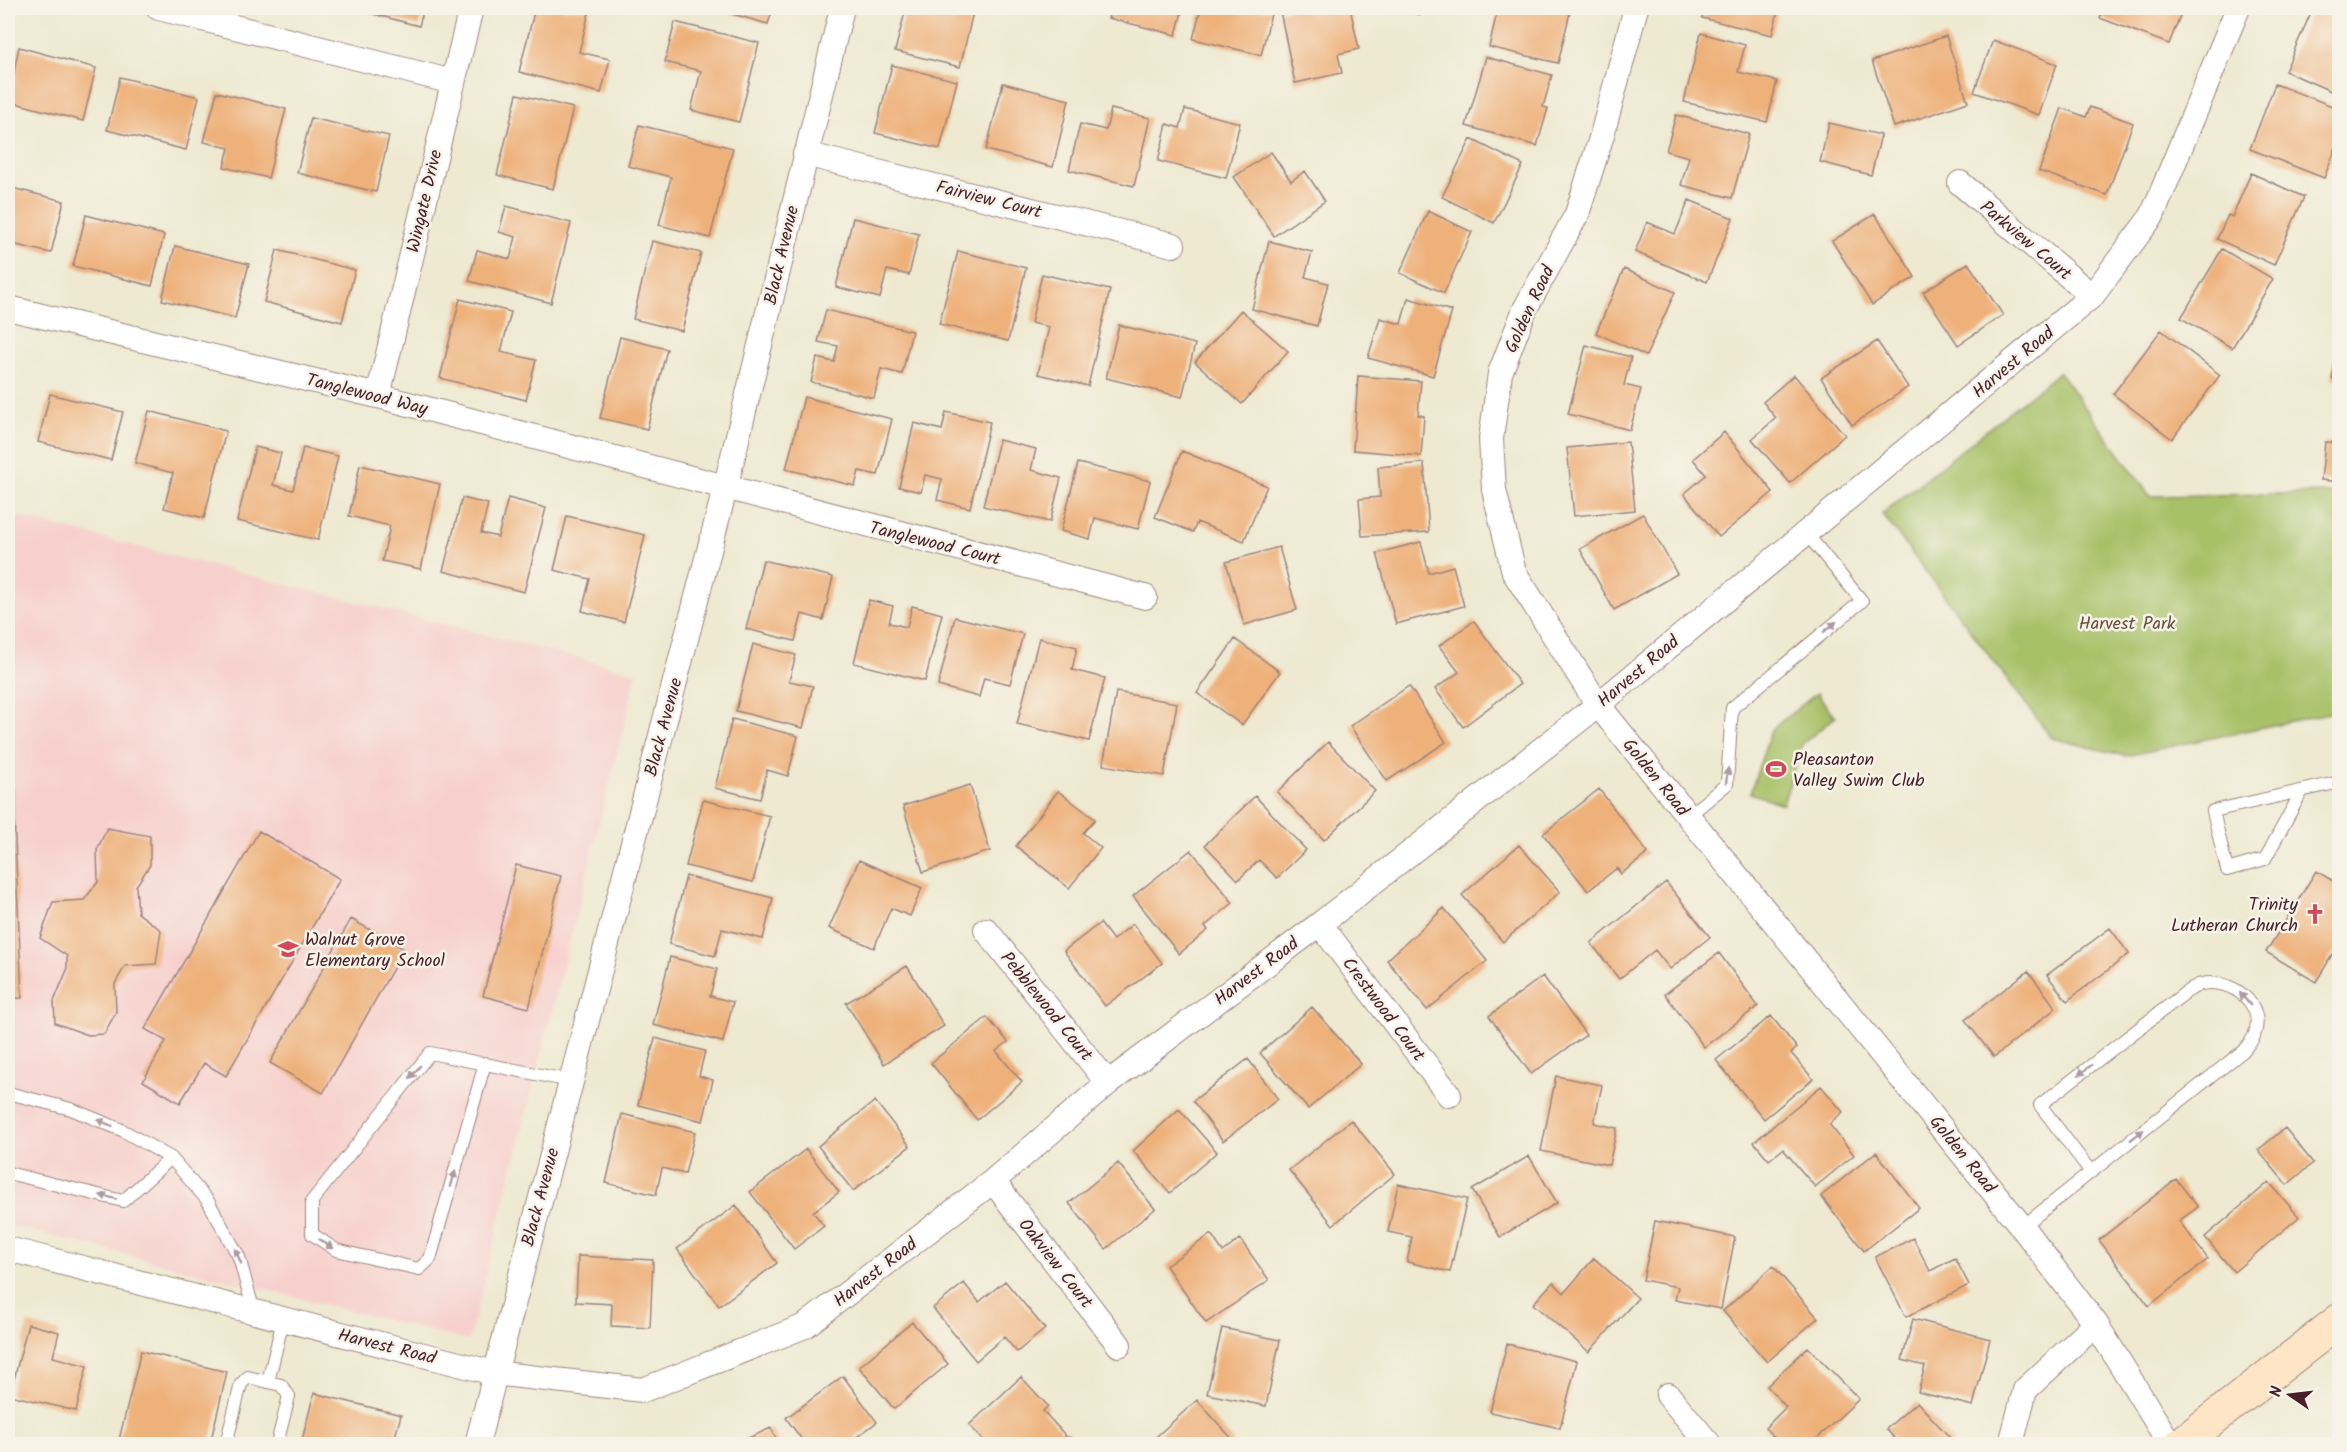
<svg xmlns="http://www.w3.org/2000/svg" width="2347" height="1452" viewBox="0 0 2347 1452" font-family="Kalam,sans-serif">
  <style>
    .built { fill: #f7d0cd }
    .green { fill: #a7c168; stroke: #78704a; stroke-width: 1.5 }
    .building { fill: #eeb17a }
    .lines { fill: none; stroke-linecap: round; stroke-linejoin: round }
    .lane-casing { stroke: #9c847e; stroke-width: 14 }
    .street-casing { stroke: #9c847e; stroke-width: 26 }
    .secondary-casing { stroke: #9c847e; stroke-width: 35 }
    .lane { stroke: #fff; stroke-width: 12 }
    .street { stroke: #fff; stroke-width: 24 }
    .secondary { stroke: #fde5c5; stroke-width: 33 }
    .oneway { fill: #ae9aa0 }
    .labels { text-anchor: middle; stroke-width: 5; stroke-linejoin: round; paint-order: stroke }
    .street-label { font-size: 18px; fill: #4a1f2b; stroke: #f7f3e8 }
    .park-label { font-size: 18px; fill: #66503d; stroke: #f7f3e8 }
    .poi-label { font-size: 18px; fill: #4a1f2b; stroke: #f7f3e8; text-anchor: start }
  </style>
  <rect width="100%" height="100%" fill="#f7f3e8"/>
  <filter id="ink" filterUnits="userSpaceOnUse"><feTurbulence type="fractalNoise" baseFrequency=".0167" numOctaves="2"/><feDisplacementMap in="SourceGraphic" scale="12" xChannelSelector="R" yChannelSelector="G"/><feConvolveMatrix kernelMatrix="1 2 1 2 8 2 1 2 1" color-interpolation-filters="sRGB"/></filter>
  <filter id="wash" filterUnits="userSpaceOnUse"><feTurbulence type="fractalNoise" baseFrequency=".008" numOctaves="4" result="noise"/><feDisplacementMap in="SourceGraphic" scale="24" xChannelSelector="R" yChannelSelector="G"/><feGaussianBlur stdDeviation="1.35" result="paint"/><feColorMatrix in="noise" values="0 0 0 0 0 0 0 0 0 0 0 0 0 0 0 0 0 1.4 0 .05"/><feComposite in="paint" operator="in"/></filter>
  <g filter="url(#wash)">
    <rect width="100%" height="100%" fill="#eee9d0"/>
    <path class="built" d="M8,514L637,673L469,1341L8,1225Z"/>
    <path class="green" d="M2059,372L2150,496L2339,493V711L2126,756L2052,738L1882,514Z
      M1817,693L1835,717L1802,744L1783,804L1750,793L1771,730Z"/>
    <g id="blocks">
      <path class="building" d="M351,8H424L419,26Z
        M535,8L590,9L579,52L610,59L601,93L519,72Z
        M711,8H773L768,24Z
        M906,8H974L960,67L895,51Z
        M1111,8H1183L1176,35L1108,18Z
        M1201,8L1272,10L1261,55L1193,39Z
        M1297,8H1350L1359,49L1338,54L1342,73L1295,83L1280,11Z
        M1396,8H1423L1421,15Z
        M1498,8L1521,13L1522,8H1571L1558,63L1489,47Z
        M1705,8H1779L1772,35L1702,18Z
        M2104,8H2183L2169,44L2100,18Z
        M2313,8H2340V95L2285,71Z
        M675,22L759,43L739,122L691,110L701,71L665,62Z
        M1701,33L1745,45L1738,72L1777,81L1767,122L1684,102Z
        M1946,36L1968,102L1894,127L1872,61Z
        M1993,40L2057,64L2039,115L1974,92Z
        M19,47L96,68L83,121L8,101Z
        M1486,57L1552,75L1543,107L1548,108L1537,146L1466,126Z
        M892,65L957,81L940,149L875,133Z
        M120,77L199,97L186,150L107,130Z
        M1003,83L1069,100L1053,167L986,150Z
        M2275,84L2340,109V137L2324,178L2250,149Z
        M217,92L286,109L268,178L224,167L229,148L204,142Z
        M517,94L573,108L553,189L497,175Z
        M2090,107L2133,123L2107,195L2039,171L2062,108L2086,117Z
        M1111,109L1150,118L1134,186L1069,170L1080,124L1106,130Z
        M1185,109L1240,123L1226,178L1158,161L1167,124L1180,128Z
        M1676,115L1749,134L1732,198L1681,185L1689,157L1666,151Z
        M311,118L389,136L376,192L297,173Z
        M1829,123L1881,135L1871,175L1820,162Z
        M639,125L733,148L710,238L659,225L671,177L628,166Z
        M1471,139L1523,165L1494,223L1442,197Z
        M1271,152L1291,181L1305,171L1325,201L1274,236L1234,177Z
        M2251,173L2304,197L2274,265L2217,239L2228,215L2232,217Z
        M8,187L64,201L51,253L8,243Z
        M1689,200L1733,218L1707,282L1635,252L1647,222L1675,234Z
        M506,206L571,223L551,303L469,281L477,250L510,259L516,237L499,232Z
        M1428,211L1472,232L1444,293L1400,273Z
        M1875,214L1915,277L1872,305L1832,241Z
        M86,215L164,235L152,286L73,266Z
        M853,218L919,234L909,275L887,270L880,298L836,287Z
        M652,241L701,253L682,331L633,319Z
        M1269,241L1312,252L1305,277L1328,283L1317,326L1252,309Z
        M175,246L249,264L235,318L162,300Z
        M2222,249L2273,279L2232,348L2181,318Z
        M277,250L355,270L342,322L264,302Z
        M958,251L1026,268L1008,341L939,324Z
        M1968,263L2003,315L1958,345L1923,292Z
        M1624,269L1675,292L1646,356L1596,333Z
        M1042,274L1110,290L1088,386L1038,374L1049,327L1031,323Z
        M1408,298L1452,311L1433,376L1368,358L1380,318L1401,324Z
        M460,299L511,312L501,352L536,360L526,400L440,378Z
        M826,310L912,331L902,374L881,369L874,398L811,382L817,358L834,362L838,346L818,342Z
        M1241,310L1288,351L1242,404L1195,362Z
        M1119,325L1195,344L1182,397L1106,378Z
        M2161,330L2220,375L2172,439L2113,394Z
        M620,337L667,349L647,429L600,418Z
        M1877,341L1908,387L1852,425L1821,378Z
        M1586,345L1631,357L1624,385L1641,389L1630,430L1568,414Z
        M2338,345H2340V380L2332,379Z
        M1794,375L1845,435L1790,483L1752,439L1776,418L1763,402Z
        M1358,376L1421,381L1418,415L1424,416L1421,456L1353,450Z
        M50,394L123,412L111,460L38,442Z
        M804,397L892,419L878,475L859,471L855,486L786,469Z
        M149,411L226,431L204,518L164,508L173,473L135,463Z
        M946,412L990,422L970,508L937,500L942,479L925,475L921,492L899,487L914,423L942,430Z
        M1724,432L1773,492L1719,537L1684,494L1706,475L1693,459Z
        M999,440L1036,449L1031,470L1061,478L1050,522L983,506Z
        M1628,442L1635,510L1574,516L1567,448Z
        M2325,442L2340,443V482L2321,480Z
        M255,447L281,453L273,485L293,490L303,448L338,456L318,540L237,521Z
        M1182,451L1267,486L1244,541L1197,522L1193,532L1155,517Z
        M1078,463L1150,481L1138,529L1095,518L1090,539L1061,531Z
        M1424,463L1429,532L1362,536L1359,499L1380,497L1378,467Z
        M360,465L440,484L421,569L382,561L390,526L349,516Z
        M462,498L488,504L481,533L498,537L508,498L546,508L524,592L443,571Z
        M1643,514L1677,574L1614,610L1580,549Z
        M567,516L645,535L624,622L582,611L590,579L554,570Z
        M1421,542L1429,573L1453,566L1464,606L1396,624L1377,553Z
        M1279,547L1297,610L1244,625L1226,562Z
        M763,560L833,577L823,620L802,614L795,641L746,629Z
        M869,600L893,606L889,623L907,627L912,606L942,614L925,681L854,663Z
        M955,617L1023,634L1010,684L984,678L979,697L938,686Z
        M1474,621L1520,684L1463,727L1435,689L1459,672L1439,646Z
        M1039,638L1077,647L1072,670L1105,678L1089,741L1017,724Z
        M1235,639L1280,672L1242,725L1197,693Z
        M753,644L796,655L789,681L813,686L803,728L736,711Z
        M1409,686L1446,742L1387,781L1350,726Z
        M1116,692L1177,703L1164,776L1103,765Z
        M732,719L798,736L788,776L767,770L760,799L715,788Z
        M1328,742L1375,791L1324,840L1277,792Z
        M8,771H12L22,998L8,999Z
        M970,785L990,851L923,872L903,806Z
        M1599,789L1648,853L1621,874L1617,868L1588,891L1543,834Z
        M1058,791L1095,819L1083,833L1101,848L1069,888L1016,846Z
        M1255,796L1306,850L1277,878L1259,860L1238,880L1205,845Z
        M703,800L770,816L753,882L686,866Z
        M107,828L150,836V865L136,886L138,913L161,930L156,964L125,966L115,984L116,1012L104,1034L88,1035L55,1023L54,1001L67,970V956L40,938L53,902L84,900L98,882L97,850Z
        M259,831L340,879L226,1076L204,1063L180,1103L143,1081L166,1041L145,1029Z
        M1519,845L1560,892L1503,942L1462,895Z
        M1191,850L1233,903L1205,926L1208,930L1179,954L1133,896Z
        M859,860L922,888L910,916L891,908L874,948L829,928Z
        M516,865L561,876L529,1008L483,996Z
        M2316,871L2340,885V942L2316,982L2266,952Z
        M686,876L773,898L763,939L722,929L715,956L669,944Z
        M1666,882L1710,937L1670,969L1655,950L1619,979L1591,943Z
        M1444,908L1487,961L1427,1010L1387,960Z
        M351,919L404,949L323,1093L270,1063Z
        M1100,923L1113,940L1133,924L1162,963L1105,1006L1064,951Z
        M2110,928L2129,954L2067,1001L2047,975Z
        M1719,953L1758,1006L1704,1047L1665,994Z
        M670,957L717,969L710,996L733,1002L723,1042L653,1025Z
        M907,966L944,1026L884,1064L846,1003Z
        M2028,971L2056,1008L1994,1057L1965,1020Z
        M1543,976L1586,1035L1531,1074L1489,1016Z
        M1312,1007L1361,1064L1308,1109L1260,1053Z
        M1771,1016L1797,1048L1791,1053L1813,1079L1764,1119L1716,1060Z
        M987,1017L1008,1042L996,1051L1022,1082L977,1120L931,1063Z
        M655,1038L705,1051L699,1076L713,1080L703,1121L638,1105Z
        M1248,1059L1278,1099L1223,1141L1193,1101Z
        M1556,1076L1602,1085L1594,1123L1617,1128L1609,1165L1541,1151Z
        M1821,1086L1843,1112L1829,1124L1854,1155L1815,1187L1783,1149L1769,1160L1754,1142Z
        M875,1101L910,1146L853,1191L818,1146Z
        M1179,1109L1217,1152L1170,1193L1133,1151Z
        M622,1114L695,1132L685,1174L662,1168L656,1195L606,1183Z
        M1351,1120L1395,1174L1333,1225L1289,1170Z
        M2285,1128L2313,1163L2287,1185L2258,1150Z
        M806,1149L839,1192L813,1212L824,1226L794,1249L750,1192Z
        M1876,1152L1919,1208L1864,1251L1821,1196Z
        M1529,1156L1557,1203L1500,1237L1472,1190Z
        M1118,1163L1155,1209L1106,1249L1069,1203Z
        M2176,1179L2198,1207L2179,1221L2208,1259L2149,1306L2099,1240Z
        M2269,1182L2299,1217L2234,1272L2205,1237Z
        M1398,1184L1467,1199L1450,1272L1407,1262L1412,1237L1388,1232Z
        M736,1205L777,1263L719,1306L677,1249Z
        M1655,1221L1735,1237L1721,1309L1675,1300L1678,1287L1643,1280Z
        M1211,1234L1223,1252L1240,1239L1269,1280L1206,1323L1166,1266Z
        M1913,1238L1930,1271L1955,1258L1969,1285L1906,1317L1875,1257Z
        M578,1256L653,1260L650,1328L611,1326L612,1304L576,1302Z
        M1594,1258L1638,1298L1589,1352L1533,1304L1553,1282L1564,1293Z
        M1773,1266L1818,1318L1767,1362L1723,1311Z
        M1005,1281L1045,1329L1017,1352L1004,1337L976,1361L933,1308L964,1283L979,1302Z
        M1913,1319L1990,1339L1973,1406L1918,1392L1925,1366L1902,1360Z
        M912,1322L948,1364L894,1409L859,1367Z
        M28,1324L59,1332L53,1357L87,1366L76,1411L10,1395Z
        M1222,1328L1280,1340L1266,1406L1207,1394Z
        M1507,1344L1577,1361L1560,1428L1490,1412Z
        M1808,1347L1859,1399L1811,1444H1781L1765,1428L1786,1407L1767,1386Z
        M141,1351L227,1372L210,1444H118Z
        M843,1376L877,1422L847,1444H805L786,1418Z
        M1021,1377L1048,1406L1043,1411L1066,1436L1057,1444H987L969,1425Z
        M314,1393L401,1415L393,1444H301Z
        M1197,1400L1234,1441L1230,1444H1148Z
        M1917,1402L1956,1444H1900L1886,1429Z
        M771,1428L779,1444H735Z
        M1068,1437L1093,1444H1066Z"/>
    </g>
  </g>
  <g filter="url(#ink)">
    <use href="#blocks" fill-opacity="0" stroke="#9c847e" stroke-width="1.5"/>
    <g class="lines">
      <g class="lane-casing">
        <path id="lane" d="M2302,791L2265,859L2227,870L2213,811L2340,782
          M1688,816L1727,784L1732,708L1862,601L1806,533
          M485,1063L430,1259L419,1269L336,1250L312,1234V1201L430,1053L571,1081
          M8,1095H16L71,1109L122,1130L171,1158L208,1201L239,1257L254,1312
          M8,1173L123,1201L171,1158
          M2022,1227L2243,1051C2246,1047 2252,1041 2254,1036C2267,1004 2231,978 2202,984C2196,985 2190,990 2185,993L2040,1105L2091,1172
          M268,1382L283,1320
          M226,1444L241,1384L248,1377L281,1385L289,1396L277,1444"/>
      </g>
      <g class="street-casing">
        <path id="street" d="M159,8L453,82
          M1636,8L1602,135L1577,214L1525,309L1500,373L1491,439L1494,490L1514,572L1598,705L2022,1227L2096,1324L2170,1444
          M805,154L1173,245
          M1960,183L2092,296
          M8,308L378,396L1145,597
          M378,396L471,8
          M1320,924L1449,1095
          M986,930L1108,1083
          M993,1181L1119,1345
          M8,1249L494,1373L643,1390L805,1326L993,1181L1108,1083L1320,924L1598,705L2092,296L2152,216L2238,8
          M1668,1395L1709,1444
          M477,1444L725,489L842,8
          M2011,1444L2025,1390L2096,1324"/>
      </g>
      <g class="secondary-casing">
        <path id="secondary" d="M2181,1444L2340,1320"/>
      </g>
      <use href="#lane" class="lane"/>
      <use href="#street" class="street"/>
      <use href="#secondary" class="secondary"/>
    </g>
    <defs><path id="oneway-solid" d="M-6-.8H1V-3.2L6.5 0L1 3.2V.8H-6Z" transform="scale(1.5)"/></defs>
    <g class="oneway">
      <use href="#oneway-solid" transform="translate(1830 627) rotate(-39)"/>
      <use href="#oneway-solid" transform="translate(1727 776) rotate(-82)"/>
      <use href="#oneway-solid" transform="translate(2245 999) rotate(-130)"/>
      <use href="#oneway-solid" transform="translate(2085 1070) rotate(142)"/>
      <use href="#oneway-solid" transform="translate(415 1072) rotate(129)"/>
      <use href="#oneway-solid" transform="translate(105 1123) rotate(-158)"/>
      <use href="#oneway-solid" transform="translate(2137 1135) rotate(-38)"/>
      <use href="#oneway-solid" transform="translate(453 1179) rotate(-74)"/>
      <use href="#oneway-solid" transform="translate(108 1197) rotate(-166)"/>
      <use href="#oneway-solid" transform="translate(326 1244) rotate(34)"/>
      <use href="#oneway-solid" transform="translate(238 1256) rotate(-113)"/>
    </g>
  </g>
  <defs>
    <g id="stadium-bare" transform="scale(1.62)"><path d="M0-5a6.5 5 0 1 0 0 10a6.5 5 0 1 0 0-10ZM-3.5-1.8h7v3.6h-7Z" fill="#d1495b" stroke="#f7f3e8" stroke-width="2.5" paint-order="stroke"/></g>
    <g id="church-bare" transform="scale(1.62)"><path d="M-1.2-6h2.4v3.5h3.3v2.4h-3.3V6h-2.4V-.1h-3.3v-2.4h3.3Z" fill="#d1495b" stroke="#f7f3e8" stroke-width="2.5" paint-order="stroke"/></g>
    <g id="school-bare" transform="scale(1.62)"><path d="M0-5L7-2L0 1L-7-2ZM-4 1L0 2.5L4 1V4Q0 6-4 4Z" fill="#d1495b" stroke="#f7f3e8" stroke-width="2.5" paint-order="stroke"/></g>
  </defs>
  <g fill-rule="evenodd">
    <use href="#stadium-bare" x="1776" y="769"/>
    <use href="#church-bare" x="2315" y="914"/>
    <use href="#school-bare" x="288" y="949"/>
  </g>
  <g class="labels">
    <g class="street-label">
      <text transform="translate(989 199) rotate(14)" y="6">Fairview Court</text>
      <text transform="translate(424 201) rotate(-77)" y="6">Wingate Drive</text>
      <text transform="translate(2026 240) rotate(40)" y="6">Parkview Court</text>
      <text transform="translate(781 255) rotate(-77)" y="6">Black Avenue</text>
      <text transform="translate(1529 309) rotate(-65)" y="6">Golden Road</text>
      <text transform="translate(2013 362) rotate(-40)" y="6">Harvest Road</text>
      <text transform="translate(367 394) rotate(14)" y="6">Tanglewood Way</text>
      <text transform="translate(935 543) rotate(14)" y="6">Tanglewood Court</text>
      <text transform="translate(1638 671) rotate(-40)" y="6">Harvest Road</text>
      <text transform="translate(663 727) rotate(-75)" y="6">Black Avenue</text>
      <text transform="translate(1656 777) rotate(51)" y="6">Golden Road</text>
      <text transform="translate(1256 971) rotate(-37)" y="6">Harvest Road</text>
      <text transform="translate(1047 1006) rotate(51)" y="6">Pebblewood Court</text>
      <text transform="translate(1384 1009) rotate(53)" y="6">Crestwood Court</text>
      <text transform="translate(1963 1154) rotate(51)" y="6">Golden Road</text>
      <text transform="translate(540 1197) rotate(-75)" y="6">Black Avenue</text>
      <text transform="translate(1056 1263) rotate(52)" y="6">Oakview Court</text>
      <text transform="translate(875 1272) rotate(-38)" y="6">Harvest Road</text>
      <text transform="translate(387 1346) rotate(14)" y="6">Harvest Road</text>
    </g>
    <g class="park-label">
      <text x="2127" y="629">Harvest Park</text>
    </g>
    <g class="poi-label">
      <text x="1793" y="765">Pleasanton<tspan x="1793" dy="21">Valley Swim Club</tspan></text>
      <text x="2298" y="910" text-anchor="end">Trinity<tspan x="2298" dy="21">Lutheran Church</tspan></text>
      <text x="305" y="945">Walnut Grove<tspan x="305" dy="21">Elementary School</tspan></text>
    </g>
  </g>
  <rect width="2347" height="1452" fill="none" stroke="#f7f3e8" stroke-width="30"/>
  <g transform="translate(2290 1395) rotate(284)" stroke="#f7f3e8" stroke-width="4.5" paint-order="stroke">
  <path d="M0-4.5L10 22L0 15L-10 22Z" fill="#4a1f2b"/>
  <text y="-9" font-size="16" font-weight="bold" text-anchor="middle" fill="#4a1f2b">N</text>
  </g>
</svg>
